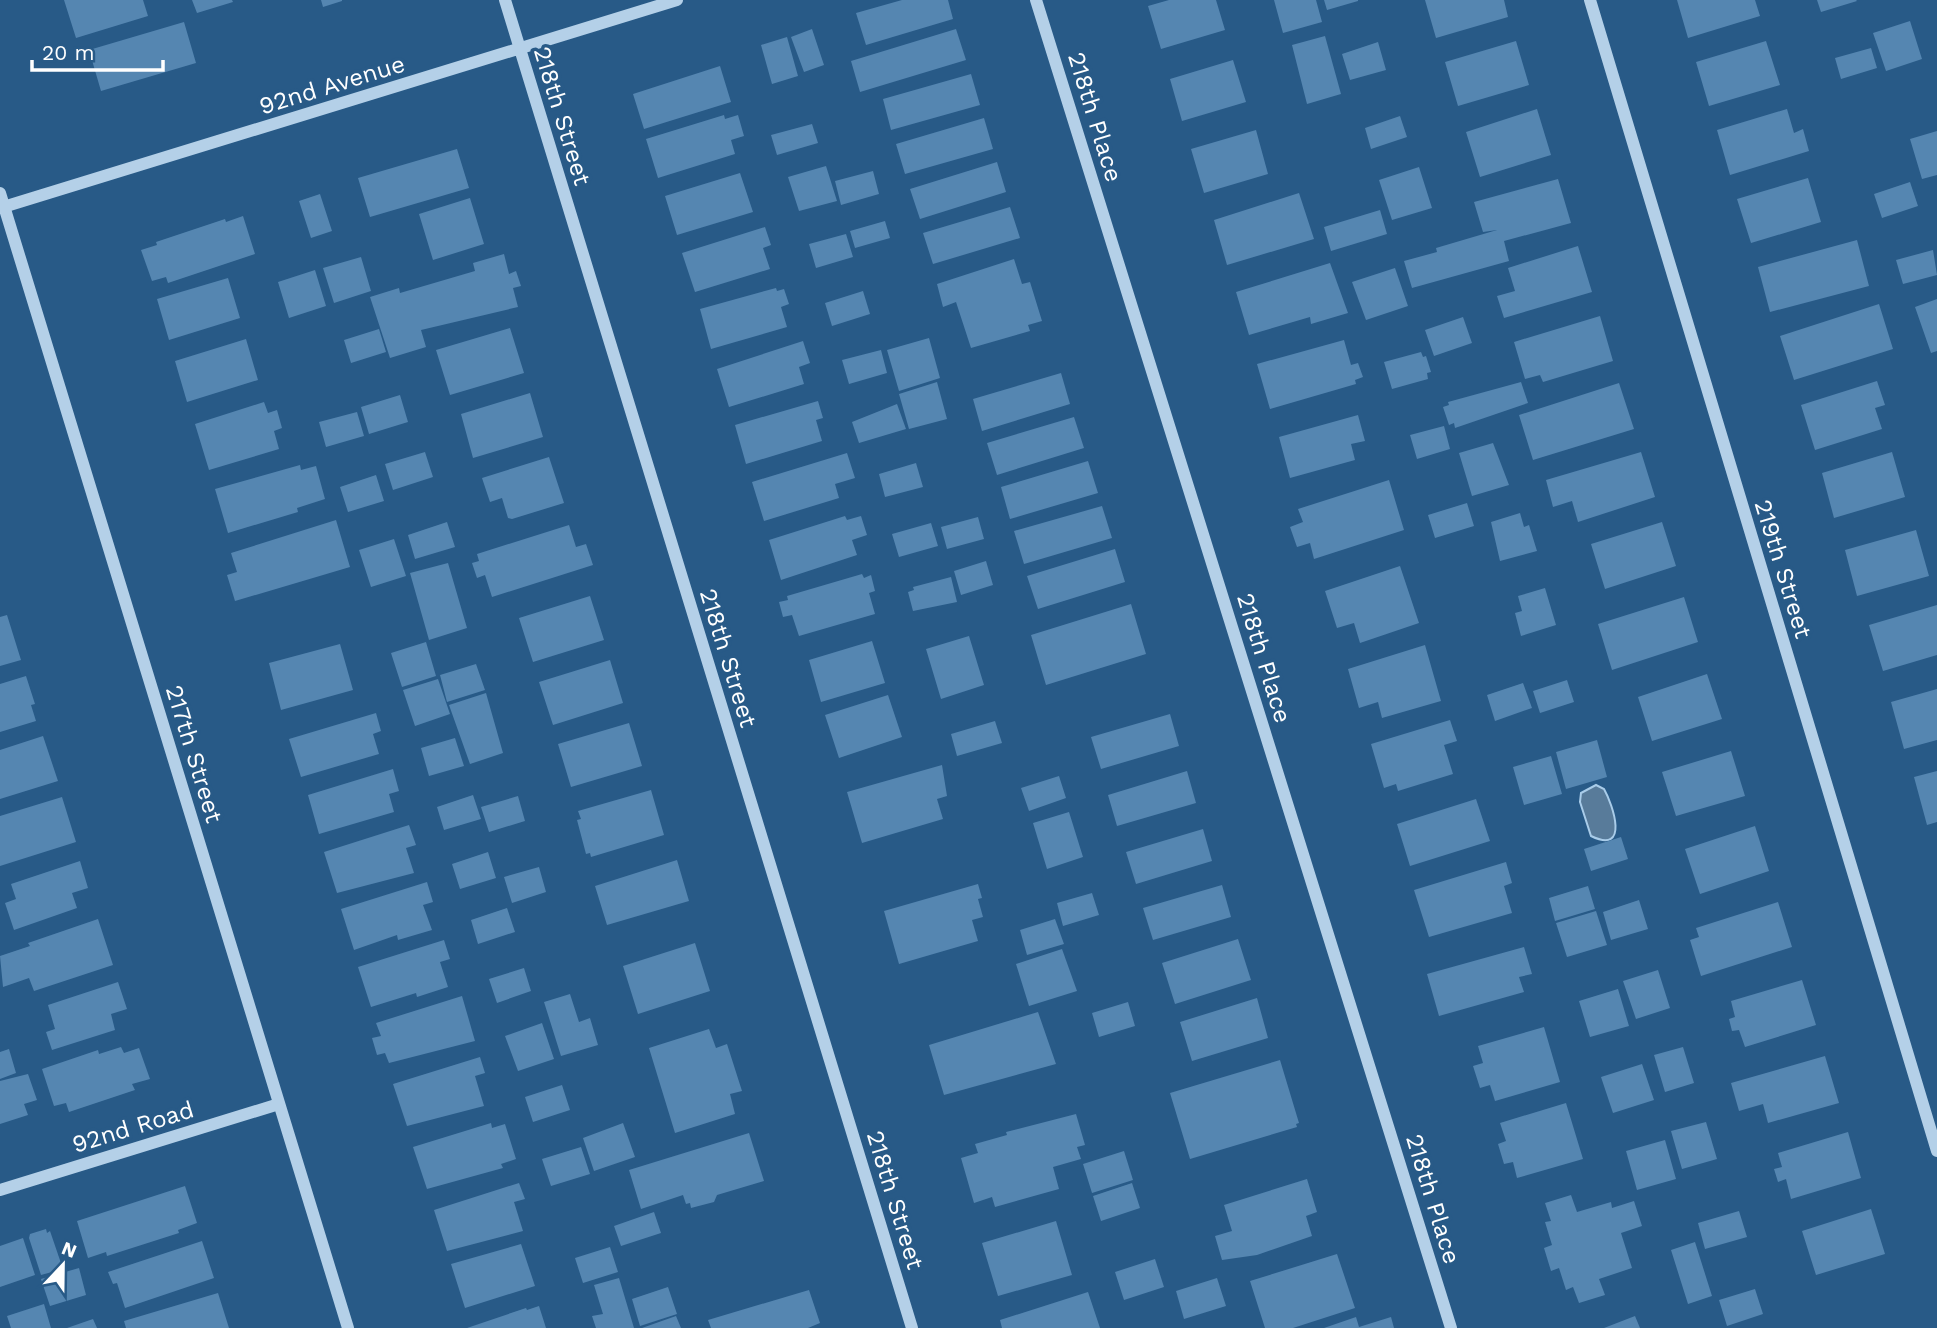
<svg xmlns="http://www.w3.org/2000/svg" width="1937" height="1328" viewBox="0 0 1937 1328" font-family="'Work Sans',sans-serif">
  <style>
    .water { fill: #587b9a; stroke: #a9cce9; stroke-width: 2 }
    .building { fill: #5586b1 }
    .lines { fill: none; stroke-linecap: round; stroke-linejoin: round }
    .minor { stroke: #b4d0e8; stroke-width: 12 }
    .labels { text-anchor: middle; stroke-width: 7; stroke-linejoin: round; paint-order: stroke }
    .street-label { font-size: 24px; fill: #fff; stroke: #285a87 }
  </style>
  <rect width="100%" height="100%" fill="#285a87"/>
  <path class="water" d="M1596,785L1604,789C1613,805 1630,855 1591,836L1580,802L1581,793Z"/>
  <path class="building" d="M64,0H143L148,16L76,38Z
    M192,0H232L233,2L197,13Z
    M321,0H342V1L323,7Z
    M902,0H948L953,19L866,45L856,13Z
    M1169,0H1216L1225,30L1161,49L1148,6Z
    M1274,0H1316L1322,22L1283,33Z
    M1324,0H1358V1L1327,10Z
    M1425,0H1504L1508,17L1436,38Z
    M1677,0H1755L1760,16L1688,38Z
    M1817,0H1856L1857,1L1821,12Z
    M1910,21L1922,59L1886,71L1873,33Z
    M184,22L196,63L101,91L89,50Z
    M812,29L824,65L804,72L791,37Z
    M956,29L966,60L860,92L851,61Z
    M1325,36L1341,94L1307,104L1292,45Z
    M787,37L798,76L772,84L761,45Z
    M1516,41L1529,85L1458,106L1445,62Z
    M1766,41L1780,85L1709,106L1696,62Z
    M1378,42L1386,70L1350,80L1342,54Z
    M1871,48L1877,68L1841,79L1835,58Z
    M1233,60L1246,102L1182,121L1170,79Z
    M720,66L731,102L644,129L633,94Z
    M971,74L980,105L891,130L883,99Z
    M1537,109L1551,155L1480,177L1466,132Z
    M1787,109L1794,133L1803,129L1809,151L1730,175L1717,130Z
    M724,115L725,119L738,115L744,136L731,140L735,154L658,178L646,139Z
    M1400,116L1407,137L1371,149L1365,128Z
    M984,118L993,149L905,174L896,144Z
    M812,124L818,143L777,155L771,135Z
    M1256,130L1268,174L1204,193L1191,149Z
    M1937,131V175L1922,179L1910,139Z
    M457,149L469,188L370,217L358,178Z
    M997,162L1006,192L920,219L910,189Z
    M826,166L837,201L799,211L788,177Z
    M1419,167L1432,208L1392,220L1379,180Z
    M873,171L879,194L841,205L835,181Z
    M740,173L753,212L677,235L665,196Z
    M1808,178L1821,222L1751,243L1737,199Z
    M1558,179L1571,223L1504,241L1509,261L1412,288L1404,261L1437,252L1436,248L1497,230L1483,232L1474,202Z
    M1910,182L1918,206L1882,218L1874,194Z
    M1299,193L1314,239L1227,265L1214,220Z
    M320,194L332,231L311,238L299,201Z
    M470,198L484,244L433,260L419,214Z
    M1010,207L1020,238L933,264L923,233Z
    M1380,210L1387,234L1331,251L1324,227Z
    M243,216L255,254L168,283L166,277L152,281L141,250L157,245L156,242L225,219L226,222Z
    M885,221L890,238L855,248L850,231Z
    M765,227L771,245L763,248L770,269L695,292L682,253Z
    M846,234L853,257L816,268L809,244Z
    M1857,240L1869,286L1770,312L1758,267Z
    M1578,246L1592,292L1504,318L1497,296L1515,291L1508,268Z
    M1933,250L1937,275L1903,284L1896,260Z
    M504,254L509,274L516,271L521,286L513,288L518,307L421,330L426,347L390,358L370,297L399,288L400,293L475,271L473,263Z
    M361,257L371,291L334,303L323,268Z
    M1014,259L1022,284L1030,282L1042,321L1028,325L1030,331L971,348L956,302L943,307L937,284Z
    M1330,263L1348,313L1311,324L1310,317L1249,335L1236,292Z
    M1395,268L1408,306L1366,320L1352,282Z
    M315,270L326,306L289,318L278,282Z
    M228,278L240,318L169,340L157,299Z
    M776,288L777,291L784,289L789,304L781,307L787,327L711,349L700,309Z
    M863,291L870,314L832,326L825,303Z
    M1937,299V351L1931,353L1915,307Z
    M1879,304L1893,349L1794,380L1780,336Z
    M1600,316L1613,361L1543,382L1540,375L1525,379L1514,342Z
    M1463,317L1472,343L1434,356L1425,330Z
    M510,328L524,373L450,395L436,350Z
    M379,329L386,352L351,363L344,340Z
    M929,338L940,378L899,391L887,350Z
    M246,339L258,380L187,402L175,361Z
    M1344,340L1351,365L1358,363L1363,377L1355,380L1356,384L1270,409L1257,364Z
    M803,341L810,363L799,367L804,384L729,407L717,369Z
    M881,350L887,373L849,384L842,360Z
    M1421,352L1423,357L1426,356L1431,372L1427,373L1428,379L1392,389L1384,362Z
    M1061,373L1070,404L982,431L973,399Z
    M1877,381L1885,405L1875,408L1882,429L1815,450L1801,405Z
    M937,382L947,419L909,429L899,394Z
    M1521,382L1528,403L1455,428L1454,423L1449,425L1443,407L1449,405L1448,402Z
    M1619,383L1634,429L1533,460L1519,415Z
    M530,393L543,437L473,458L461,414Z
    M400,395L408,422L369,434L361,407Z
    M818,401L823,418L816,420L822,441L746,464L735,425Z
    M264,402L268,413L277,410L282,428L274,431L279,449L209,470L195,424Z
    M897,404L906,429L859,443L852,422Z
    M357,412L364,436L326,447L319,422Z
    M1358,415L1365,441L1351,444L1355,460L1290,478L1279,437Z
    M1074,417L1084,448L997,475L987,443Z
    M1444,426L1450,449L1417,459L1410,435Z
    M1493,443L1509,485L1472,496L1459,453Z
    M425,452L433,477L393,490L385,464Z
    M1641,452L1655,497L1578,522L1572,501L1553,507L1546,480Z
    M1892,452L1905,497L1834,518L1822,473Z
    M847,453L855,478L835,484L839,498L764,521L752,482Z
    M549,457L564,503L512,519L508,518L502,498L490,502L482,478Z
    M1088,461L1098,493L1010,519L1001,487Z
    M916,463L923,487L885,497L879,474Z
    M300,465L301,470L316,466L325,499L297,508L298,512L228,533L215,489Z
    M376,475L384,501L348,512L340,487Z
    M1389,480L1404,530L1314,559L1310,543L1297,547L1290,527L1303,522L1298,509Z
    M1467,503L1474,526L1435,538L1428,515Z
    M1102,506L1112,538L1024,564L1014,531Z
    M1520,513L1524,527L1529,525L1537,551L1500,561L1491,522Z
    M845,516L847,520L861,516L867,535L852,540L857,555L781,580L769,540Z
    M978,517L984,539L947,549L941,527Z
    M336,520L350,567L235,601L227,575L237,572L231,553Z
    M447,522L455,547L415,559L408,535Z
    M1662,522L1676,566L1605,589L1591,544Z
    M931,523L938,546L899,557L892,534Z
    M569,525L576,547L586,544L593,565L492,597L485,575L477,578L472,563L479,561L477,554Z
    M1916,530L1929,576L1857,596L1845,550Z
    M394,539L406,576L371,587L359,550Z
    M1115,549L1125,582L1038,609L1027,576Z
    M986,561L993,585L961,595L954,571Z
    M448,563L467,628L429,640L410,573Z
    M1400,566L1419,623L1360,643L1354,623L1337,628L1325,591Z
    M862,574L864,578L871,575L875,591L869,593L875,614L799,636L792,615L783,617L779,602L788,600L787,596Z
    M951,577L957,602L913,611L908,592L914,590L913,587Z
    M1545,588L1556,625L1521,636L1515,613L1522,611L1518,596Z
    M590,596L604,640L533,662L519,618Z
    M1684,597L1698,642L1612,670L1598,624Z
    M1131,604L1146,654L1046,685L1031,635Z
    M1937,605V655L1883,671L1869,625Z
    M7,615L21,660L0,666V617Z
    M969,636L984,685L941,699L926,649Z
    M872,641L885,683L821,702L809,660Z
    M426,642L436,676L402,687L391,653Z
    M340,644L353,690L281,710L269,663Z
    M1425,645L1441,701L1382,718L1378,702L1359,708L1348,669Z
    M610,660L623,703L553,725L539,682Z
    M476,664L485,690L447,702L440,675Z
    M1707,674L1722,719L1652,741L1638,697Z
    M26,676L35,704L31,705L36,721L0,732V684Z
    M438,679L450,714L415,726L403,690Z
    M1567,680L1574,702L1540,713L1533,691Z
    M1523,683L1532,708L1495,721L1487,695Z
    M1937,689V740L1904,749L1891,702Z
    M486,693L503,753L470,764L449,705Z
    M888,695L902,737L839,758L825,715Z
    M376,713L381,731L373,734L379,754L301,777L289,739Z
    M1170,714L1179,746L1101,769L1091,737Z
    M1450,720L1457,741L1444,745L1453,774L1398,791L1396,784L1384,788L1371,744Z
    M995,721L1002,743L957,756L951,734Z
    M629,723L642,766L571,787L558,744Z
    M43,736L58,781L0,799V750Z
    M455,738L464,766L429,776L421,748Z
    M1597,740L1607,777L1566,789L1556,752Z
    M1731,751L1745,796L1676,816L1662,772Z
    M1551,756L1562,794L1524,805L1513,767Z
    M942,765L947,796L937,799L943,819L862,843L847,792Z
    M393,769L399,791L389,794L394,812L319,834L308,795Z
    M1187,771L1196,803L1117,826L1108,795Z
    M1937,771V822L1927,825L1914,777Z
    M1059,776L1066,798L1029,811L1021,788Z
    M651,790L664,835L591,857L590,853L586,854L577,820L581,819L578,811Z
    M473,795L481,819L444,830L437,807Z
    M518,796L525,821L489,832L481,807Z
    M62,797L76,842L0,866V816Z
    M1476,799L1490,841L1410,866L1397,824Z
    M1069,812L1083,857L1047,869L1033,823Z
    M409,825L416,845L406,848L414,873L337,893L324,852Z
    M1755,826L1769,871L1700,894L1685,849Z
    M1203,829L1212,861L1136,884L1126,852Z
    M1621,837L1628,859L1591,871L1584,849Z
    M488,852L496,878L460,889L452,864Z
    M677,860L689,901L607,925L595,886Z
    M80,861L88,888L72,893L77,908L14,930L5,903L16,899L11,884Z
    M1506,862L1512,883L1504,886L1512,913L1429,937L1414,890Z
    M539,867L546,892L512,903L504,877Z
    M427,882L433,902L423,905L432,930L398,940L397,935L354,950L341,909Z
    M978,884L982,898L978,899L983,917L972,920L978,941L899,964L884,911Z
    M1222,885L1231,917L1153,940L1143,908Z
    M1588,886L1595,909L1555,921L1549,898Z
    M1092,893L1099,915L1063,926L1057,903Z
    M1639,900L1648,929L1611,940L1603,912Z
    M1778,902L1792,947L1701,976L1690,940L1699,937L1696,928Z
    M507,908L515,932L478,944L471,920Z
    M1596,911L1607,945L1567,957L1556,923Z
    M98,919L113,965L34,991L29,978L3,987L0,956L30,946L28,943Z
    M1055,919L1064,944L1027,955L1020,930Z
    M1238,939L1251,980L1175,1004L1162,963Z
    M444,940L450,959L440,962L448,987L417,997L416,993L371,1007L358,967Z
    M695,943L710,991L638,1014L623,966Z
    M1524,947L1532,974L1519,977L1524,992L1439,1016L1427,974Z
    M1062,949L1077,991L1029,1006L1016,964Z
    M524,968L531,991L497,1003L489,979Z
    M1658,970L1670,1008L1636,1019L1623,981Z
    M1802,980L1816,1025L1745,1047L1739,1030L1732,1031L1729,1019L1735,1017L1731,1001Z
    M118,982L127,1009L111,1014L115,1030L52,1050L46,1032L55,1029L48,1005Z
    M1618,989L1629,1026L1590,1037L1579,1001Z
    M570,994L579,1022L590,1018L598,1045L561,1056L544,1002Z
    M462,996L475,1041L389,1063L385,1053L377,1055L372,1038L381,1036L376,1023Z
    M1257,998L1268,1038L1192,1061L1180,1022Z
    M1128,1002L1135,1026L1099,1037L1092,1013Z
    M1038,1012L1056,1064L944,1095L929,1045Z
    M542,1023L554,1059L518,1071L505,1036Z
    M1544,1027L1560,1082L1495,1101L1490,1085L1480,1088L1473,1066L1483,1063L1478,1046Z
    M709,1029L716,1048L727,1044L742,1091L730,1094L735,1114L675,1133L649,1048Z
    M121,1047L124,1053L139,1048L150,1079L132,1084L135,1090L69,1112L66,1103L54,1106L42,1069L98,1050L99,1054Z
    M1683,1047L1694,1083L1665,1092L1654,1055Z
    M9,1049L16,1073L0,1079V1052Z
    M1825,1056L1839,1103L1768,1123L1763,1104L1739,1111L1731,1083Z
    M480,1057L485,1073L475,1076L484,1106L407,1126L393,1084Z
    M1280,1060L1299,1123L1296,1124L1297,1127L1190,1159L1170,1093Z
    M1642,1064L1654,1100L1613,1113L1601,1077Z
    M28,1074L37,1100L24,1104L28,1115L0,1124V1081Z
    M562,1085L570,1110L533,1122L525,1097Z
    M1566,1103L1583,1159L1517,1178L1513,1162L1504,1164L1498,1144L1506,1141L1500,1123Z
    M1076,1114L1085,1145L1077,1147L1081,1159L1053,1167L1059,1189L995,1207L992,1197L974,1203L961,1158L978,1153L975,1144L1007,1135L1006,1132Z
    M1706,1122L1717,1159L1682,1169L1671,1131Z
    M491,1123L492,1128L505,1124L516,1159L501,1164L503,1168L427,1189L413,1147Z
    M623,1123L635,1157L594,1171L583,1138Z
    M1848,1132L1861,1178L1791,1199L1786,1179L1778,1182L1774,1169L1782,1167L1778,1153Z
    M749,1133L764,1181L717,1195L714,1202L691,1208L690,1203L686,1204L683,1195L641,1209L629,1170Z
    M1665,1140L1676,1179L1637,1190L1626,1151Z
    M581,1147L590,1174L551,1186L542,1159Z
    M1124,1151L1133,1180L1092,1193L1083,1164Z
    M1307,1179L1317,1212L1306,1216L1312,1236L1257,1255L1222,1260L1215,1236L1232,1231L1224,1205Z
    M519,1183L525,1199L514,1202L523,1231L447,1251L434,1210Z
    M1132,1183L1140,1208L1101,1221L1093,1196Z
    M185,1186L197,1223L178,1230L179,1233L107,1256L106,1252L88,1258L77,1221Z
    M1571,1195L1577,1212L1611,1202L1612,1208L1634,1201L1642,1226L1621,1233L1632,1268L1599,1279L1605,1295L1579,1303L1573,1287L1566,1290L1559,1268L1551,1271L1544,1248L1552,1245L1545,1222L1551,1221L1545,1203Z
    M1871,1209L1885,1254L1816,1275L1802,1231Z
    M1739,1211L1747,1237L1705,1249L1698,1223Z
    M654,1212L661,1233L621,1246L614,1226Z
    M1056,1221L1072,1275L998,1296L982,1243Z
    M46,1229L47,1233L50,1231L63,1269L41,1275L29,1238L30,1234Z
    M23,1238L35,1275L0,1287V1246Z
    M202,1241L214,1278L125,1308L117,1283L113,1284L108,1272Z
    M1695,1242L1712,1296L1688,1304L1671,1250Z
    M521,1244L535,1286L465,1308L451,1264Z
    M610,1247L618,1272L583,1283L575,1258Z
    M1337,1254L1355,1308L1293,1328H1265L1250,1281Z
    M1155,1259L1164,1287L1124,1300L1115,1272Z
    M79,1268L86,1295L50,1306L41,1279Z
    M619,1278L634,1328H596L592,1316L603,1314L594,1285Z
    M1217,1278L1226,1306L1184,1319L1176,1291Z
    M668,1287L677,1314L640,1326L632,1299Z
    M1755,1289L1763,1314L1727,1326L1719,1300Z
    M809,1290L820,1323L808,1328H711L708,1320Z
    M1088,1292L1100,1328H1002L1000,1320Z
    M218,1293L229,1328H126L124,1321Z
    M44,1304L51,1328H11L7,1316Z
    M539,1306L546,1328H467L526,1308L527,1310Z
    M676,1316L681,1328H642Z
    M1635,1316L1640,1328H1604Z
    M1356,1317L1359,1327L1391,1317L1394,1328H1324Z
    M93,1319L97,1328H67Z"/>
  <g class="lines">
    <path class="minor" d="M505,0L912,1328
      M1036,0L1451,1328
      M1590,0L1937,1151
      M0,193L348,1328
      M0,208L677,0
      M0,1190L279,1104"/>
  </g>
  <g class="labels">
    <g class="street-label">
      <text transform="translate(332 85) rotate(-17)" y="8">92nd Avenue</text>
      <text transform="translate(562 116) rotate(73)" y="8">218th Street</text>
      <text transform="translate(1095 117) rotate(73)" y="8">218th Place</text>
      <text transform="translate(1783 569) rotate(73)" y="8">219th Street</text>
      <text transform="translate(728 658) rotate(73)" y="8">218th Street</text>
      <text transform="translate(1264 658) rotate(73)" y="8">218th Place</text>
      <text transform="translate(194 754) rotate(73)" y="8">217th Street</text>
      <text transform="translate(133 1127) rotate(-17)" y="8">92nd Road</text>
      <text transform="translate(1433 1199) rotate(73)" y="8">218th Place</text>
      <text transform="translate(895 1200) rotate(73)" y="8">218th Street</text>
    </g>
  </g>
  <g transform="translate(63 1265) rotate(22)" stroke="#285a87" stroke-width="5" paint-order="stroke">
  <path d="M0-5L12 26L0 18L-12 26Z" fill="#ffffff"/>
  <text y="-10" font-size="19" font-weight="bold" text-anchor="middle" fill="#ffffff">N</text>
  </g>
  <path d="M32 60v10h131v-10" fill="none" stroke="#ffffff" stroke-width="3.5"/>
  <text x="42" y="60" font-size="21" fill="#ffffff" stroke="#285a87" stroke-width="5" paint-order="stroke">20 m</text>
</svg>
